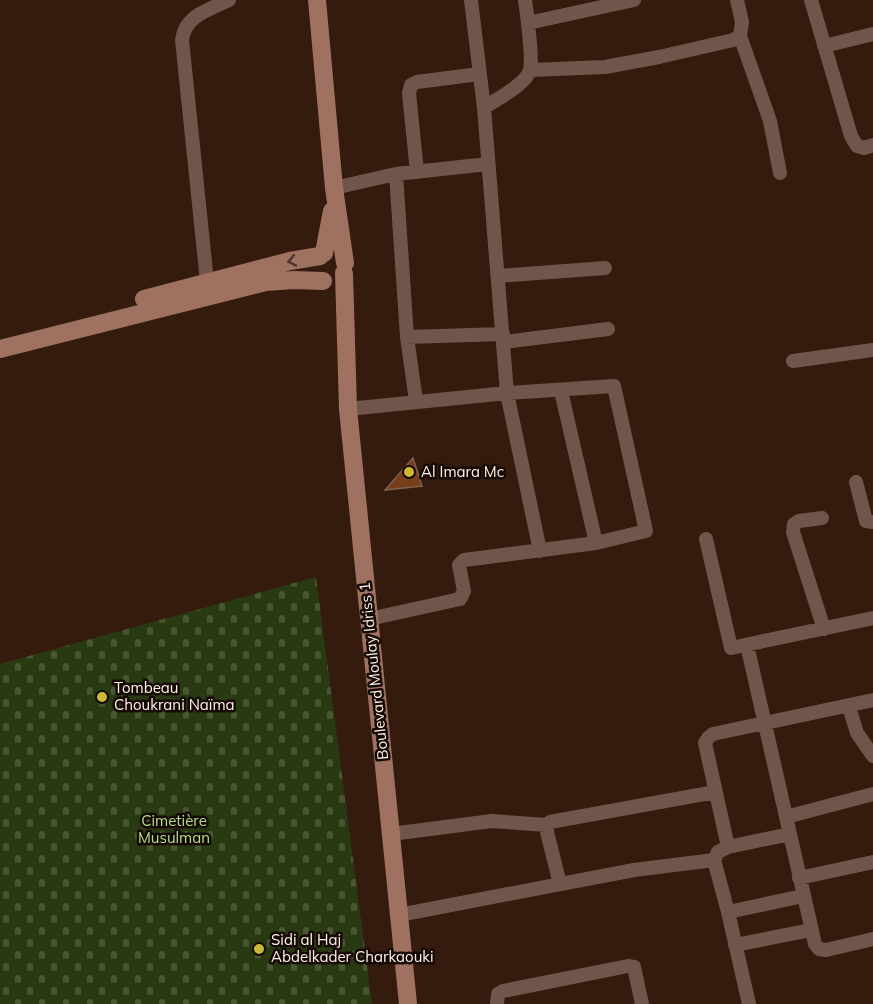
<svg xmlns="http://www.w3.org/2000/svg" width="873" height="1004" viewBox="0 0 873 1004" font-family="Mulish,sans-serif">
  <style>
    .cemetery { fill: url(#cemetery-stones) }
    .building { fill: #773e1b; stroke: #7e5f4e; stroke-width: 1.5 }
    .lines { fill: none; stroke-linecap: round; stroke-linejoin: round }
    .street { stroke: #72554a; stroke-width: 14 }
    .secondary { stroke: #9e7160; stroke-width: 18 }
    .oneway { stroke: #4c3329 }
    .poi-dot { fill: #ccb938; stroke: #150904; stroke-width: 2 }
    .labels { text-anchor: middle; stroke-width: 5; stroke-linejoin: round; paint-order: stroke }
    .poi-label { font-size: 15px; fill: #fff0e9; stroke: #150904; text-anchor: start }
    .street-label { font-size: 15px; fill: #fff0e9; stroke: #150904 }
    .park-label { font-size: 15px; fill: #b5df87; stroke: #150904 }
  </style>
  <defs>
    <pattern id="cemetery-stones" width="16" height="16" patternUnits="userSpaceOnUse" patternTransform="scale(1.5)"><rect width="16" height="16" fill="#293a13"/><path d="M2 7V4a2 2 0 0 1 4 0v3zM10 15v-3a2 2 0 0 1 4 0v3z" fill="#495735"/></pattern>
  </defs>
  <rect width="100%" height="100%" fill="#351b0d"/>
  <path class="cemetery" d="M316,577L372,1004H0V664Z"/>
  <path class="building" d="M413,458L422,486L385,490Z"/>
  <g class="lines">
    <path class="street" d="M471,0L484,108L507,393L540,551
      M811,0L851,136L857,146L864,148L873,145
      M528,23L634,0
      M740,36L770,121L780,173
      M824,46L873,34
      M530,70L605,67L659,57L733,40L740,36L742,22L737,0
      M484,108C495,100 527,84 530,70C533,57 527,15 525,0
      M417,172L409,93L411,85L417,82L479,74
      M396,174L407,337L416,401
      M334,188L396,174L488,164
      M498,276L605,268
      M208,291L182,40C185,15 209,10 229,0
      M407,337L503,334
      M504,342L608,329
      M793,361L873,350
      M561,391L596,543
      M348,409L507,393L614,386L646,531L596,543L464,560L459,565L464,591L460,599L369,619
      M856,482L866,521L873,522
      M822,518L799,521L794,524L793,532L824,629
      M706,539L731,648L873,618
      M747,645L815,944L819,949L826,950L873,939
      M849,707L857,733L873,756
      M786,817L873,794
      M391,834L492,821L547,825
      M728,847L790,834
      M799,878L873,862
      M560,884L547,832V825L550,822L715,792
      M728,912L803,896
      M399,915L634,870L714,860
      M735,945L811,930
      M497,1004L498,994L503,991L628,966L634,967L642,1004
      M749,1004L728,912L714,860L718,852L728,847L705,743L708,738L713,734L873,700"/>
    <path class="secondary" d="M317,0L334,188L345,263
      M324,253L332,211
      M344,273L348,409L408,1004
      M144,299L290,261L320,256
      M0,349L266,282L294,280L323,281"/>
  </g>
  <defs><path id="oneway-chevron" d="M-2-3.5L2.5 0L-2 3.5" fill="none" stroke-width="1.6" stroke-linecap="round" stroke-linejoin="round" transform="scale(1.5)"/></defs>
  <use class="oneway" href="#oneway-chevron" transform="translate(292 261) rotate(168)"/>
  <g class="poi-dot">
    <circle cx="409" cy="472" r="6"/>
    <circle cx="102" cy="697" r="6"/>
    <circle cx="259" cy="949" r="6"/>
  </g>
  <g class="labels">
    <g class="poi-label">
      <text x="421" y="477">Al Imara Mc</text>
      <text x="114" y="693">Tombeau<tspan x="114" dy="17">Choukrani Naïma</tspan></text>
      <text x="271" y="945">Sidi al Haj<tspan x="271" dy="17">Abdelkader Charkaouki</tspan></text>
    </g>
    <g class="street-label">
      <text transform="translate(374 671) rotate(-96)" y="5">Boulevard Moulay Idriss 1</text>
    </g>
    <g class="park-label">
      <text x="174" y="826">Cimetière<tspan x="174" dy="17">Musulman</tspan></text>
    </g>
  </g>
</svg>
